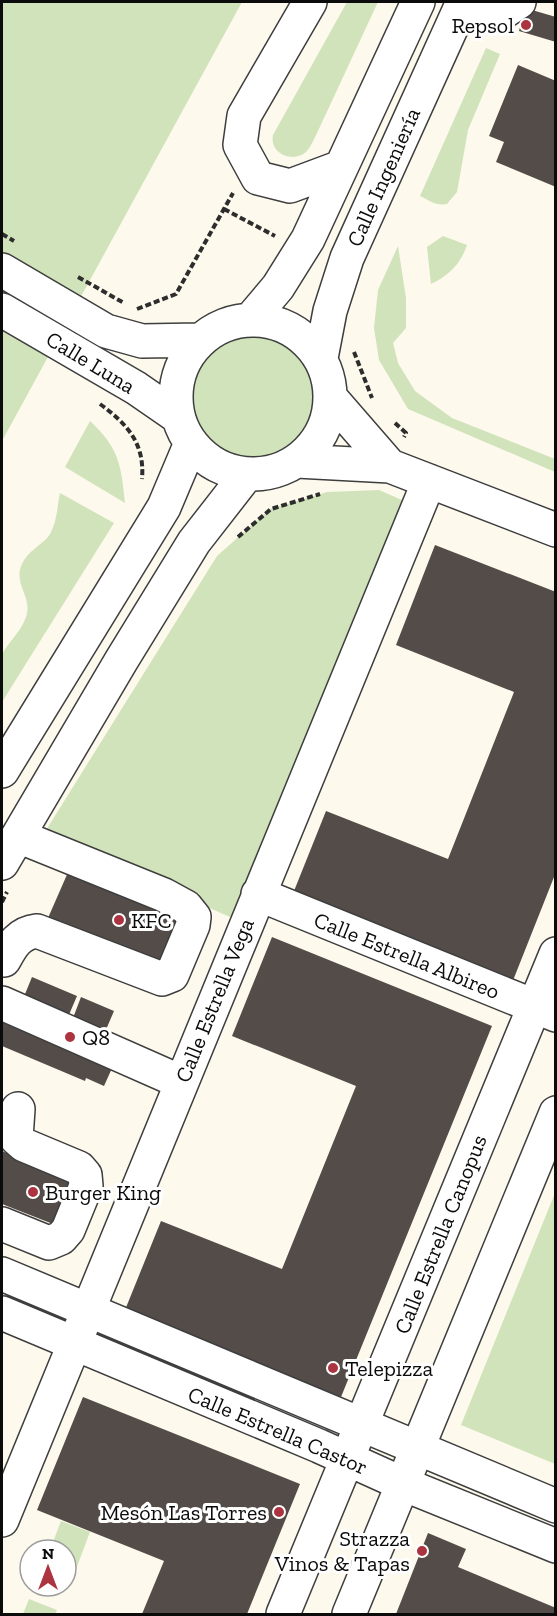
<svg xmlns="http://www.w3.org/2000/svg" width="557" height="1616" viewBox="0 0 557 1616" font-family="'Zilla Slab',serif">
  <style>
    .green { fill: #d1e3ba }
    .building { fill: #534c49 }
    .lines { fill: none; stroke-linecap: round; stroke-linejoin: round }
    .minor-casing { stroke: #3e3e3e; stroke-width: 36 }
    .path { stroke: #2d2d2d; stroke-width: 4; stroke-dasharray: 6 3; stroke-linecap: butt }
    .minor { stroke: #fff; stroke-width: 33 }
    .poi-dot { fill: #ab3440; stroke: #fff; stroke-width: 2 }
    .labels { text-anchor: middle; stroke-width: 6; stroke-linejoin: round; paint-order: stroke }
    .poi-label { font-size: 22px; fill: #0b0b0b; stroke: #fff; text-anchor: start }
    .street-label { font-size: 22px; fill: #0b0b0b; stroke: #fff }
  </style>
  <rect width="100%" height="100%" fill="#fdf9ec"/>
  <path class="green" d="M2,2H242L2,441Z
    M347,2H378L317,133C314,139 311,146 307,151C294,164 269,154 273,135Z
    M486,48L500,54L468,130L457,192L447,204C436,206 430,201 420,196Z
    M443,236L467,245C460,265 449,275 431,284L427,247Z
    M398,246L406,298V328L393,343L398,363L415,391L452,418L555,459V472L408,409L379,360L374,328L378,290Z
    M190 398a63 63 0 1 1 126 0a63 63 0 1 1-126 0Z
    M90,421C119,448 121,464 125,503L65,467Z
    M379,490L418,507L246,924L43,835L217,556L270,509L327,492Z
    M60,493L114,523L2,702C1,689 0,668 2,656C4,646 24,630 27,613C31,597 13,582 22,564C27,552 40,546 48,537C57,525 57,507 60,493Z
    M555,1193V1464L461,1425Z
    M61,1521L90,1532L73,1577L66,1575V1550H50Z
    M29,1599L57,1610L55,1614H23Z"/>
  <path class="building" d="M525,8L556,17V42L519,31Z
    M518,65L556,81V187L496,162L504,142L489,136Z
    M435,545L556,592V872L512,983L292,896L326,811L448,859L514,692L396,645Z
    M69,870L191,921L170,970L48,918Z
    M272,937L492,1026L341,1397L125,1310L161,1221L282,1269L356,1086L232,1036Z
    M32,977L77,996L68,1017L23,999Z
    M81,997L114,1011L105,1032L73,1018Z
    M2,1012L113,1066L104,1086L86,1078L85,1081L2,1046Z
    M2,1151L70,1179L53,1224L2,1204Z
    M83,1397L300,1484L247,1614H142L164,1561L37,1510Z
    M428,1533L466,1549L458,1567L556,1608V1614H396Z"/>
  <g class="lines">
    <g class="minor-casing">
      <path id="minor" d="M310,2L244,116L240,145L258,178L290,186L341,167
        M460,8L502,13L519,2
        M2,270L106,331L142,341L200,340
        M2,310L136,388L178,417
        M251,319L278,287L308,239L418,2
        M176 397a77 77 0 1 1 154 0a77 77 0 1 1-154 0Z
        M321,358L330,311L347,258L463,2
        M331,398L390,466
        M297,461L390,466L556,530
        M2,771L164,507L191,443
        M2,863L121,661L194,542L247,474
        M258,894L556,1015
        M4,960C12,945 19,933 37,931L162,979L172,975L193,925L194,917L186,907L164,895L18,836
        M2,1003L181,1082
        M2,1224L49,1243L61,1238L68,1230L86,1186L85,1175L79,1168L24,1145L16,1138L18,1109
        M2,1274L556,1506
        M2,1313L319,1446L403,1484L556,1546
        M2,1520L429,481
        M283,1614L556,954
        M349,1614L556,1113"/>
    </g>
    <path class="path" d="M224,209L275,236
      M2,234L14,241
      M78,277L124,303
      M137,309L176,294L233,193
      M354,352L372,398
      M100,404C127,424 145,443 142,479
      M395,423L406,433L404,437
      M238,537L271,509L320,494
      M2,902L7,892"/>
    <use href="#minor" class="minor"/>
  </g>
  <g class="poi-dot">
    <circle cx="526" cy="25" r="6"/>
    <circle cx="119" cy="920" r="6"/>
    <circle cx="70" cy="1037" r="6"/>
    <circle cx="33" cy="1192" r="6"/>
    <circle cx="333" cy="1368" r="6"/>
    <circle cx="279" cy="1512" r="6"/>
    <circle cx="422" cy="1551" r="6"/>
  </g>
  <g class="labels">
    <g class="poi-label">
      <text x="514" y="33" text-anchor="end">Repsol</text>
      <text x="131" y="928">KFC</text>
      <text x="82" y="1045">Q8</text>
      <text x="45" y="1200">Burger King</text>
      <text x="345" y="1376">Telepizza</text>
      <text x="267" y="1520" text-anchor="end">Mesón Las Torres</text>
      <text x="410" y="1546" text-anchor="end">Strazza<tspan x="410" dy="25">Vinos &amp; Tapas</tspan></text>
    </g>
    <g class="street-label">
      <text transform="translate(383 177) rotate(-66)" y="8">Calle Ingeniería</text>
      <text transform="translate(91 362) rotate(31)" y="8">Calle Luna</text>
      <text transform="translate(407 955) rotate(22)" y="8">Calle Estrella Albireo</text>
      <text transform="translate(214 1000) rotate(-68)" y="8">Calle Estrella Vega</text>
      <text transform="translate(440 1234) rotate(-68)" y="8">Calle Estrella Canopus</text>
      <text transform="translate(278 1430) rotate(23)" y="8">Calle Estrella Castor</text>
    </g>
  </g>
  <rect width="557" height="1616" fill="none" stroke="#0b0b0b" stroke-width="6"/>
  <g transform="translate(48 1568)"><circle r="28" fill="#ffffff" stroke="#9d9d9d" stroke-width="1.5"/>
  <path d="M0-4.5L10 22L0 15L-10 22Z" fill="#ab3440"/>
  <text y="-9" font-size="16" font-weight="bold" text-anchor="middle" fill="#0b0b0b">N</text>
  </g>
</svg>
